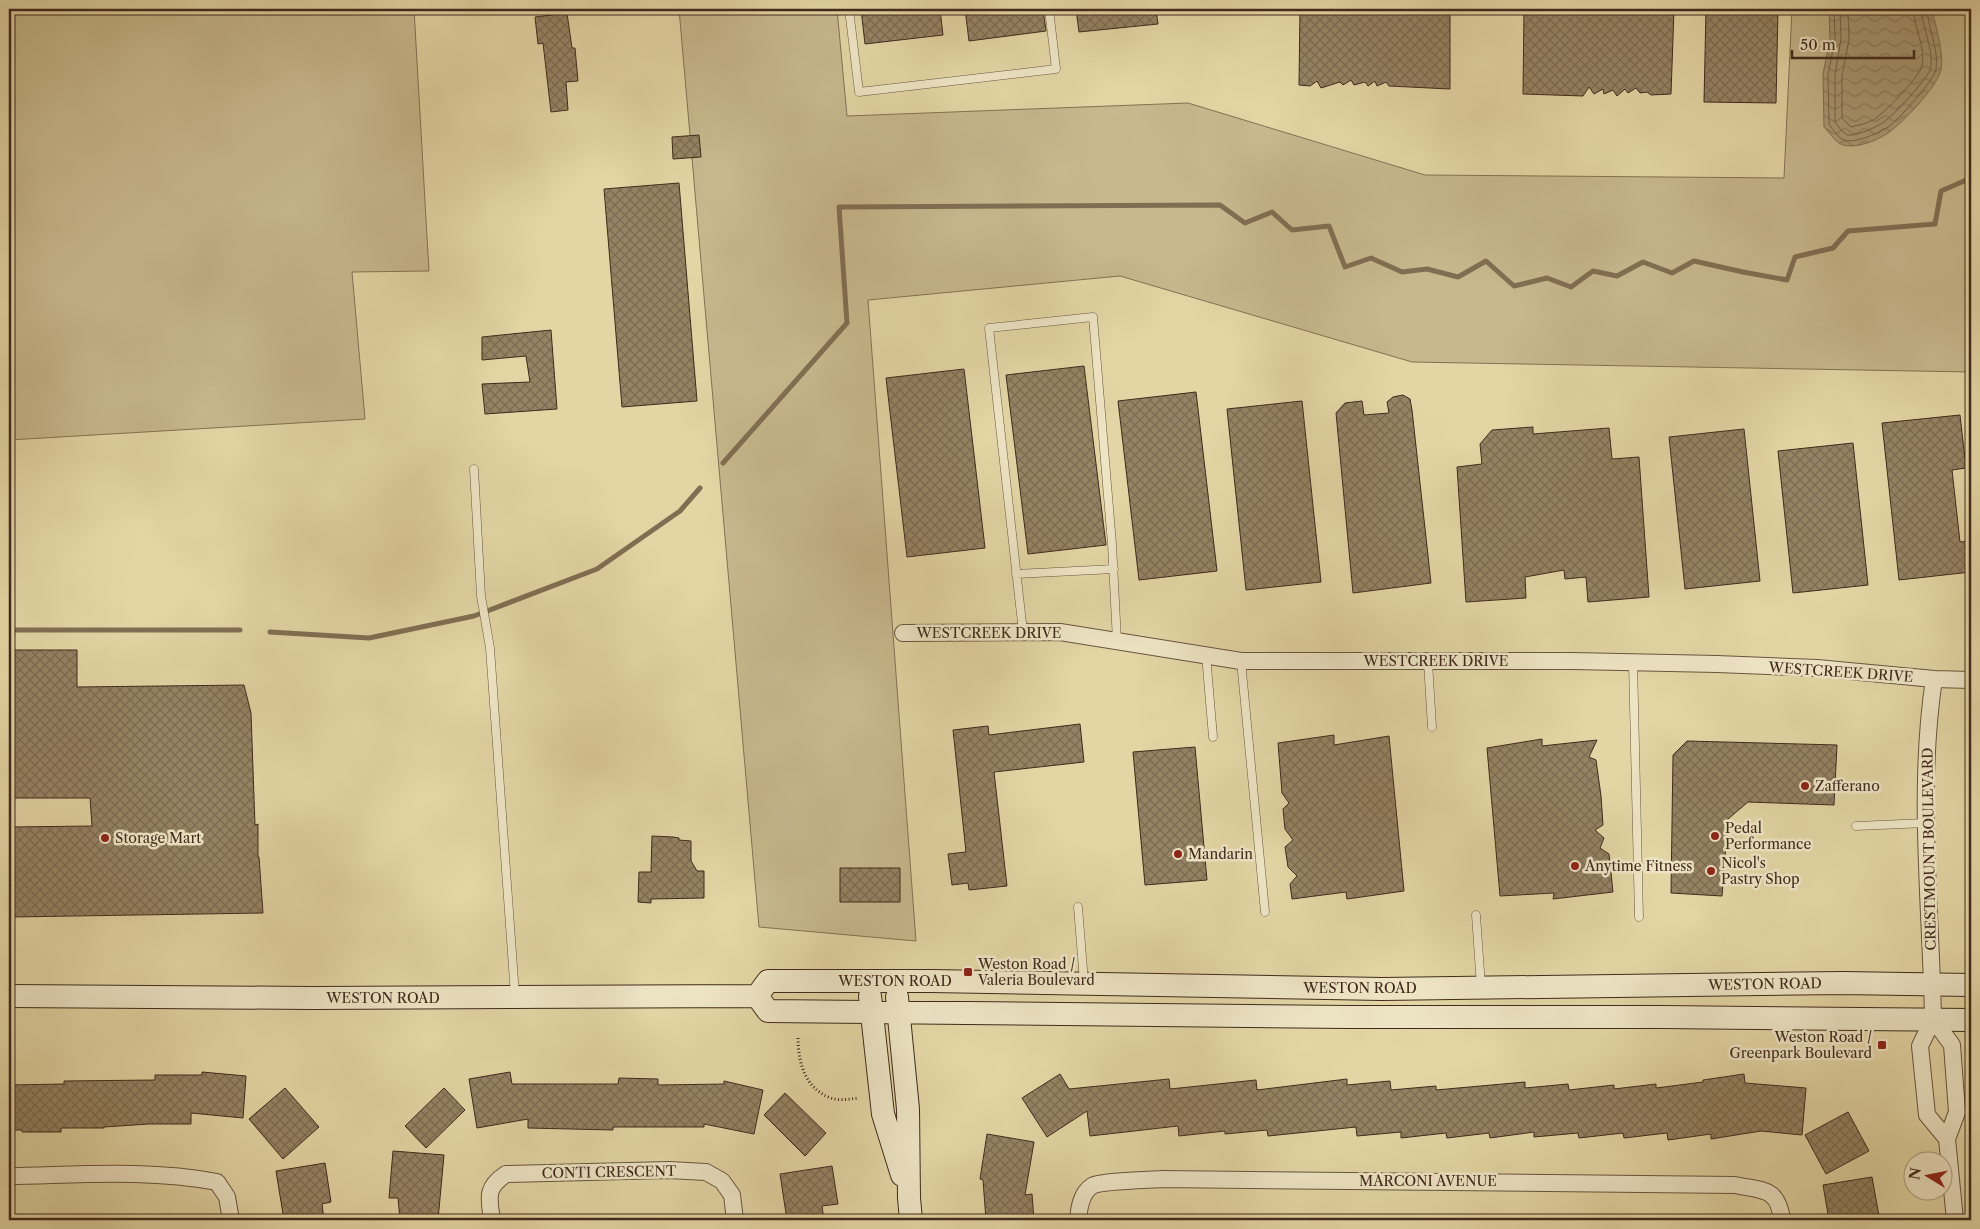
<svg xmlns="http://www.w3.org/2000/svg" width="1980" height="1229" viewBox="0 0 1980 1229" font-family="'Libre Caslon Text',serif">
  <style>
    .green { fill: #c7b88d; stroke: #847155 }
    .water { fill: url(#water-waves); stroke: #816e52 }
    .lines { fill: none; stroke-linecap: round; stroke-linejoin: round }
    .shore { stroke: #76624a; stroke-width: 1 }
    .stream { stroke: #816e52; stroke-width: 5 }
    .building { fill: url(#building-cross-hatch); stroke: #412a1d }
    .lane-casing { stroke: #6a553f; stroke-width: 9 }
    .street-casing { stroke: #6a553f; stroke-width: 18 }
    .secondary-casing { stroke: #412a1d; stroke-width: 24 }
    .path { stroke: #412a1d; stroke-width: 3; stroke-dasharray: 1 2.5; stroke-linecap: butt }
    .lane { stroke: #ede4c4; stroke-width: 8 }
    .street { stroke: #ede4c4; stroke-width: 16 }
    .secondary { stroke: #ede4c4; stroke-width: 22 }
    .poi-dot { fill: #8f2418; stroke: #ede4c4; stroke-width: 2 }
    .labels { text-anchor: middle; stroke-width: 5; stroke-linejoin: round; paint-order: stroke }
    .street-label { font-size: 14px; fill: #412a1d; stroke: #ede4c4 }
    .poi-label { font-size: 14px; fill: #412a1d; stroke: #ede4c4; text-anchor: start }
  </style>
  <defs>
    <pattern id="water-waves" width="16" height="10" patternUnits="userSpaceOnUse" patternTransform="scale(1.25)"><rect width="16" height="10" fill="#ac9b76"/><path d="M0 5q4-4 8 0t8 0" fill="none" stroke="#8e7f60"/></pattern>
    <pattern id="building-cross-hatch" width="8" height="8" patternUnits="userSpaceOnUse" patternTransform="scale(1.25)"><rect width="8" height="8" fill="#958363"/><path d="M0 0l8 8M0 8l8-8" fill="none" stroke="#7b6b51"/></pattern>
  </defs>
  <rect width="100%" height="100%" fill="#e3d5a4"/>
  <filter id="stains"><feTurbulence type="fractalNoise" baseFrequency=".004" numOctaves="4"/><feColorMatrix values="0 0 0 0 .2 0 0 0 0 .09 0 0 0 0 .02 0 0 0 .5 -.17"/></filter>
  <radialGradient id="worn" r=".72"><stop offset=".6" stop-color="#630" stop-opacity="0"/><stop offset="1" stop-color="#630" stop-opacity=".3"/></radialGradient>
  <path class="green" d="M9,9H414L429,271L352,272L365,419L9,440Z
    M679,9H837L847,116L1188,103L1425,175L1784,178L1792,9H1971V372L1412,362L1120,276L868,300L916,941L759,927Z"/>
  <path class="water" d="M1829,9H1932C1935,25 1946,59 1940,73C1935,88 1906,119 1893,129C1882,139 1858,149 1843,145C1836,143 1829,132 1824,127L1823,74L1830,39Z"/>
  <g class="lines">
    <path class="shore" d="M1834,9L1835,39L1828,75L1829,124C1832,129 1839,138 1844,140C1855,144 1882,132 1891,125C1900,117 1934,81 1936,69C1939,49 1928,29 1927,9
      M1840,9L1841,39L1835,75V122C1838,126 1843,134 1848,135C1857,136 1877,127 1884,122C1894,115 1926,80 1930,70C1935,53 1922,26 1921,9
      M1848,9L1849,40L1842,76V118L1851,127C1858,125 1866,124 1873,120C1883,115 1920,76 1922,66C1926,48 1914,27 1913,9"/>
    <path class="stream" d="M723,463L847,323L839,207L1220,205L1245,223L1272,212L1292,230L1329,226L1345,267L1371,258L1402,272L1427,269L1458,277L1486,261L1514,286L1547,278L1571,287L1593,271L1617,276L1643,262L1672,273L1694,261L1743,272L1787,280L1795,257L1833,248L1848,231L1935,224L1941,191L1971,178
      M9,630H240
      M270,632L369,638L474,616L597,569L680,511L700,488"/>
  </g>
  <path class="building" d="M861,9H940L943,35L865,44Z
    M965,9H1043L1046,31L969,41Z
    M1076,9H1156L1158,24L1079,32Z
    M1300,9H1450V89L1389,86L1386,82L1377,86L1375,81L1368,86L1365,82L1354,85L1351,80L1343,85L1340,82L1321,88L1317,81L1310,86L1299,85Z
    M1524,9H1674L1671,94L1651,95L1647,92L1640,93L1636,88L1628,93L1625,89L1617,96L1613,90L1604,94L1603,89L1594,94L1589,87L1583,96L1523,94Z
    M1706,9H1778L1776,103L1704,102Z
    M567,13L572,48H575L578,81L566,82L568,110L551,112L543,43L538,44L535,17Z
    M699,135L701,157L673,159L672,137Z
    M679,183L697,401L622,407L604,189Z
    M551,330L557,409L485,414L482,384L530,382L526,356L482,360V337Z
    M1084,366L1106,545L1028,554L1006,375Z
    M964,369L985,548L907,557L886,378Z
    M1196,392L1217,571L1139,580L1118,401Z
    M1403,395L1410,399L1412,410L1431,583L1353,593L1336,413L1345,403L1362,401L1364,415L1389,413L1387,402L1393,397Z
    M1302,401L1321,582L1246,590L1227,409Z
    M1960,415L1966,468L1952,470L1960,542L1971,541V572L1899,580L1882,423Z
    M1533,427V434L1609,428L1612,459L1639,457L1649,597L1588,602L1586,577L1565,579L1564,570L1525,577L1526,598L1466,602L1457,467L1482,464L1480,444L1492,430Z
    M1744,429L1760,581L1685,589L1669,437Z
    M1853,443L1868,585L1793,593L1778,451Z
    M9,650H77V687L244,685L251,713L255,825L258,824V857H259L263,913L12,917L15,876H9V827L92,826L90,798H9Z
    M1080,724L1084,762L994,772L1007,886L969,890L968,883L952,885L948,854L966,852L953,730L988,726L989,735Z
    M1334,735V745L1389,736L1404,891L1347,899L1346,892L1292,899L1290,884L1297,876L1288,867L1285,847L1293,840L1285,829L1283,809L1289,803L1282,793L1278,743Z
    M1542,739V746L1597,740L1589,757L1596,760L1601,796L1603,825L1595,830L1604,838L1600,848L1609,854L1613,892L1553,899L1554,893L1500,896L1487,748Z
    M1687,741L1837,745L1834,805L1748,802L1728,819L1722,896L1671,893L1673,755Z
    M1195,747L1207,880L1145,885L1133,752Z
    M652,836L673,837L679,838V840L691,841V861L697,871H704V898L651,899V903L638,902L639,872H651Z
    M840,868H900V902H840Z
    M202,1072L246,1076L243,1118L191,1113V1124H149L104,1127V1128H61V1132H22V1130H9V1085L64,1084V1081L155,1080V1075H202Z
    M510,1072L512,1084H618L619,1078L658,1079V1085L724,1084V1081L763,1090L754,1134L704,1124V1127H613V1130L528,1128V1119L477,1128L469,1079Z
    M1060,1074L1069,1089L1169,1079L1170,1089L1256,1080L1257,1090L1347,1079V1085L1390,1081L1391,1090L1436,1086V1090L1525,1082V1088L1568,1084L1569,1090L1614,1085V1089L1656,1084V1088L1703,1082V1080L1744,1074L1745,1083L1806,1088L1802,1135L1761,1131L1711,1139V1134L1668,1140L1667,1133L1624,1138L1623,1133L1579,1138L1578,1133L1534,1137V1132L1490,1138L1489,1133L1447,1138L1446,1133L1401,1138V1132L1357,1136L1356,1127L1268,1136L1267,1130L1225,1134V1131L1179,1136L1178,1126L1090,1136L1087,1111L1047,1137L1022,1098Z
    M285,1088L319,1127L283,1159L249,1119Z
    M444,1088L465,1110L426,1148L405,1126Z
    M785,1093L826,1133L805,1156L764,1115Z
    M1848,1112L1869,1151L1826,1174L1805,1135Z
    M987,1134L1034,1142L1025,1195L1032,1194L1034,1220H986L983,1180L980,1179Z
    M393,1151L444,1155L438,1220H400L398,1198H389Z
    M325,1163L331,1202L322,1204L324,1220H284L276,1171Z
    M832,1166L838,1204L822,1206L824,1220H787L780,1174Z
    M1872,1177L1879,1216L1851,1220H1829L1823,1185Z"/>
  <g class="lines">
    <g class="lane-casing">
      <path id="lane" d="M849,9L859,92L1056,69L1049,9
        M474,469L481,596L490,648L515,995
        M1016,574L1114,569
        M1023,632L989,328L1093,317L1112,544L1117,641
        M1206,655L1213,737
        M1241,661L1265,912
        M1428,662L1432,727
        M1633,662L1639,917
        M1856,826L1926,823
        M1078,907L1084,982
        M1476,915L1481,986"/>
    </g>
    <g class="street-casing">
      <path id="street" d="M903,633L1060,632L1241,661H1573L1717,664L1817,668L1934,679L1971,680
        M1934,679C1917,792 1931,906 1933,1019L1920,1046L1927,1115L1947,1139
        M1933,1019L1952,1045L1957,1112L1947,1139L1955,1220
        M9,1176C78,1175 148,1169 217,1182L227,1197L231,1220
        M492,1220C489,1198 485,1188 506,1174L669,1170L706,1172L722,1181L732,1195L735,1220
        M1078,1220C1079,1208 1081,1193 1092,1186C1100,1181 1150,1180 1162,1179L1735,1185C1763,1191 1778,1187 1782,1220"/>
    </g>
    <g class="secondary-casing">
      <path id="secondary" d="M9,996L312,998L757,996
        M757,996L768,981H931L1382,989L1842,983L1971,985
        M757,996L768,1011L1350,1017H1662L1971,1020
        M870,996L883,1114L902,1175
        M897,997L908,1109L909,1198L911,1220"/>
    </g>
    <path class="path" d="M798,1038C798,1062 805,1089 831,1098C840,1101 850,1099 859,1098"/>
    <use href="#lane" class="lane"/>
    <use href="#street" class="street"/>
    <use href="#secondary" class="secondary"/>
  </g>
  <g class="poi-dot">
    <circle cx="1805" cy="786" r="5"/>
    <circle cx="1715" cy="836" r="5"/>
    <circle cx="105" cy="838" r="5"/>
    <circle cx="1178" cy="854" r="5"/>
    <circle cx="1575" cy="866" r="5"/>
    <circle cx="1711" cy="871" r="5"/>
    <rect x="963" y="967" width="10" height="10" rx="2.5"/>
    <rect x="1877" y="1040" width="10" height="10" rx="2.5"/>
  </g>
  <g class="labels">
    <g class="street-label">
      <text x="989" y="638">WESTCREEK DRIVE</text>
      <text x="1436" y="666">WESTCREEK DRIVE</text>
      <text transform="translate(1841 672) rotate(4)" y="5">WESTCREEK DRIVE</text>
      <text transform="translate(1929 849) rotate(-91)" y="5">CRESTMOUNT BOULEVARD</text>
      <text x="895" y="986">WESTON ROAD</text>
      <text transform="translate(1765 984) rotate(-1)" y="5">WESTON ROAD</text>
      <text x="1360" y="993">WESTON ROAD</text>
      <text x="383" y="1003">WESTON ROAD</text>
      <text transform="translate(609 1172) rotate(-1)" y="5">CONTI CRESCENT</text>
      <text x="1428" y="1186">MARCONI AVENUE</text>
    </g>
    <g class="poi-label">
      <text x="1815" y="791">Zafferano</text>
      <text x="1725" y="833">Pedal<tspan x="1725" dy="16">Performance</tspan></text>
      <text x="115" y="843">Storage Mart</text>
      <text x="1188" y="859">Mandarin</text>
      <text x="1721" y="868">Nicol's<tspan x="1721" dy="16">Pastry Shop</tspan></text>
      <text x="1585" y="871">Anytime Fitness</text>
      <text x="978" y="969">Weston Road /<tspan x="978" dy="16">Valeria Boulevard</tspan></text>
      <text x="1872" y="1042" text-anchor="end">Weston Road /<tspan x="1872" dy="16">Greenpark Boulevard</tspan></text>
    </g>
  </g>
  <rect width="1980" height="1229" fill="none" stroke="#e3d5a4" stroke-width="30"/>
  <rect x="10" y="10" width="1960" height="1209" fill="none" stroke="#412a1d" stroke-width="2.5"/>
  <rect x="15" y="15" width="1950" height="1199" fill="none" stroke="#412a1d"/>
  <g transform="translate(1928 1176) rotate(280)"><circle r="24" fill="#ede4c4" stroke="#a89a81"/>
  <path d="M0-4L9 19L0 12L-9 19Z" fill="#8f2418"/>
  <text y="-8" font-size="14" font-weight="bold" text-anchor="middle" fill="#412a1d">N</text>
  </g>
  <path d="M1792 50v8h122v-8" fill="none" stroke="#412a1d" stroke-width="2.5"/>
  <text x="1800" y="50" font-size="15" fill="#412a1d" stroke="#ede4c4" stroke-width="4" paint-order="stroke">50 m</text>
  <rect width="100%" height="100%" filter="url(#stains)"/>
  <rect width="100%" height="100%" fill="url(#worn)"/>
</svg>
